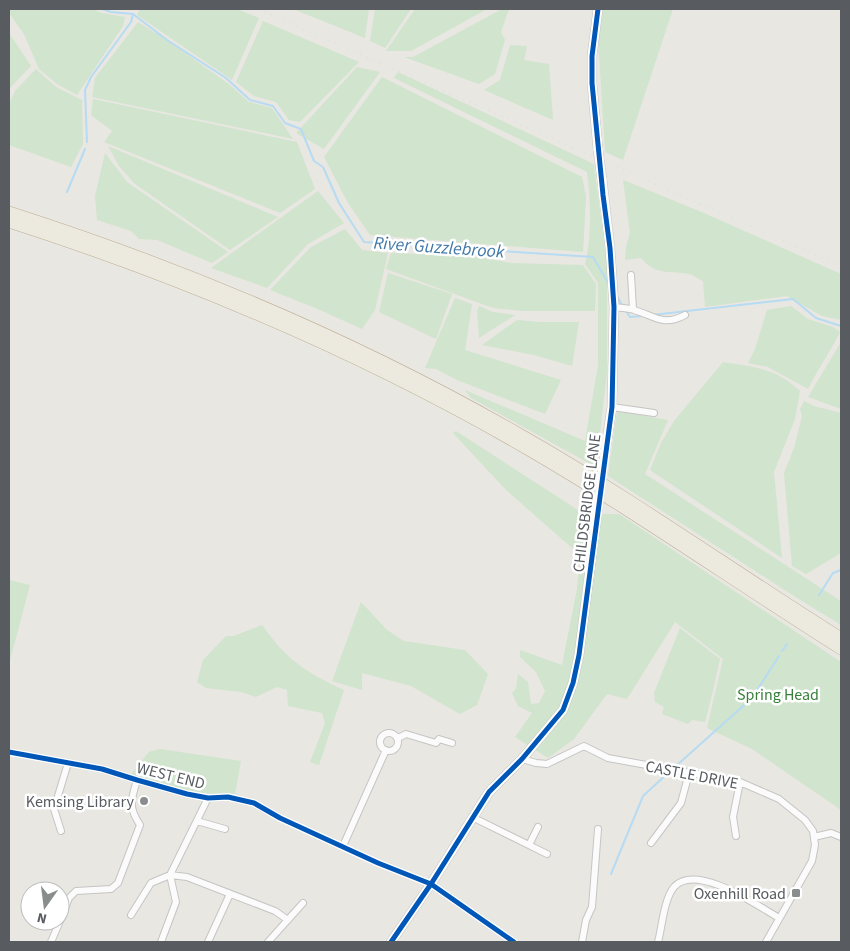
<svg xmlns="http://www.w3.org/2000/svg" width="850" height="951" viewBox="0 0 850 951" font-family="'Source Sans 3',sans-serif">
  <style>
    .green { fill: #d1e4cd }
    .lines { fill: none; stroke-linecap: round; stroke-linejoin: round }
    .stream { stroke: #b6dbf2; stroke-width: 2 }
    .street-casing { stroke: #c5c5c4; stroke-width: 8 }
    .secondary-casing { stroke: #c5c6c5; stroke-width: 10 }
    .highway-casing { stroke: #bdae92; stroke-width: 12 }
    .street { stroke: #fcfbfb; stroke-width: 6 }
    .secondary { stroke: #fcfbfb; stroke-width: 9 }
    .highway { stroke: #ece9df; stroke-width: 11 }
    .rail { stroke: #e0e1e0; stroke-width: 2; stroke-dasharray: 1 6; stroke-linecap: butt }
    .secondary-bridge-casing { stroke: #c5c6c5; stroke-width: 10; stroke-linecap: butt }
    .secondary-bridge { stroke: #fcfbfb; stroke-width: 9 }
    .cycleway-casing { stroke: #fff; stroke-width: 8 }
    .cycleway { stroke: #0057b8; stroke-width: 5 }
    .poi-dot { fill: #8a8d8e; stroke: #fff; stroke-width: 2 }
    .labels { text-anchor: middle; stroke-width: 5; stroke-linejoin: round; paint-order: stroke }
    .street-label { font-size: 16px; fill: #585c60; stroke: #fff }
    .park-label { font-size: 16px; fill: #387f39; stroke: #fff }
    .poi-label { font-size: 16px; fill: #585c60; stroke: #fff; text-anchor: end }
    .water-label { font-size: 18px; font-style: italic; fill: #4178a9; stroke: #fff }
  </style>
  <rect width="100%" height="100%" fill="#e8e7e2"/>
  <path class="green" d="M9,9H92L102,13L125,17L123,26L77,95L57,84L39,69L24,34L9,13Z
    M140,9H237L259,18L232,80L137,15Z
    M293,9H369L365,38Z
    M375,9H411L385,48L370,41Z
    M415,9H487L411,51H386Z
    M502,9H509L501,32L505,40L495,74L479,84L404,57H413Z
    M603,9H673L623,160L605,152L598,37Z
    M263,21L359,62L300,122L289,120L276,102L254,96L236,82Z
    M138,22L167,40L230,85L249,102L272,108L293,139L92,97L95,78Z
    M9,33L31,66L9,89Z
    M510,45L527,46L524,60L549,64L553,120L484,90L500,80Z
    M357,67L380,72L324,149L296,133Z
    M36,69L56,87L82,100L83,144L71,167L9,145V104L15,91Z
    M398,72L594,164L607,266V372L596,467L471,398L465,390L585,441L598,365V283L585,264C592,235 591,202 587,172L394,78Z
    M382,77L582,177L586,197L583,252L370,235L348,203L324,157Z
    M93,99L297,142L315,189L280,213L104,142L112,131L91,115Z
    M108,146L278,217L230,250L135,184L119,166Z
    M105,153L127,182L228,252L212,263L157,240L139,239L131,231L97,220L95,196Z
    M623,180L704,213L841,274V320L822,316L787,296L705,307L703,281C698,279 694,275 689,274C668,270 656,276 641,258L625,260L626,247L630,233Z
    M318,191L344,223L308,244L267,288L211,268Z
    M345,229L362,250L388,253L375,310L362,329L320,310L270,290L311,247Z
    M391,253L473,256L511,263L583,265L596,284L595,311H523L493,308L386,269Z
    M388,273L452,294L436,339L379,312Z
    M455,298L472,304L465,350L561,380L545,414L457,380L436,369L425,368Z
    M479,306L493,312L515,315L479,338L477,311Z
    M791,306L808,319L833,327L840,332C830,352 818,369 808,389L768,367L748,363L755,349L767,310Z
    M517,320L540,322H579L572,366L534,355L482,345Z
    M841,342V409L808,397Z
    M723,362C754,367 776,368 800,391L795,419L774,472L782,558L650,470L661,443L674,421Z
    M804,401L814,406L841,413V553L806,574L792,566L784,473L794,448L802,416L800,409Z
    M617,411L668,420L645,474L841,601V625L794,596L608,476Z
    M456,431L584,514H619L841,662V810L752,749L707,728L723,659L675,622L627,699L607,694L574,739L548,758L515,737L532,713L518,706L512,693L516,689L518,674L528,682L531,704L539,703L545,691L536,672L520,657V650L562,665L577,589L580,555L506,490L453,433Z
    M9,580L30,585L9,664Z
    M361,602L387,630L404,641L465,650L488,674L477,705L460,714L411,686L362,673V690L332,681Z
    M262,625C287,660 305,672 344,690L319,765L310,762L325,723L322,713L288,706L287,690L277,687L256,697L241,692L206,688L197,682L203,660L226,636H234Z
    M680,628L720,659L713,691L705,722L692,720L688,724L662,714L664,707L655,702L654,693Z
    M160,749L241,761L235,794L197,793L131,774L149,752Z"/>
  <g class="lines">
    <path class="stream" d="M102,9L111,12L133,14L167,40L226,78L250,100L273,106L285,123L301,129L314,161L323,167L339,203L364,242L593,257L609,284
      M87,142L85,90L91,77L131,22L133,14
      M67,192L85,149
      M617,296L622,305
      M626,311L630,317L643,316
      M652,315L793,299L816,318L841,326
      M819,595L833,573L841,570
      M782,651L787,644
      M676,766L752,698L779,656
      M611,874L643,796L668,773"/>
    <g class="street-casing">
      <path id="street" d="M631,275L633,309
        M614,307C620,308 628,308 634,310C655,316 663,327 685,315
        M612,407L654,413
        M380 742a9 9 0 1 1 18 0a9 9 0 1 1-18 0Z
        M398,738L406,734L436,743L439,739L452,743
        M9,752L102,769L137,780L187,794L208,798L228,797L254,803L280,818L378,863L431,884L514,942
        M522,759L536,763L547,764L584,746L608,758L740,782L779,799L805,820L813,831L815,845L812,861L766,942
        M208,798L170,875L187,877L275,911L288,920
        M472,817L547,854
        M197,821L225,829
        M61,831L54,809L68,763
        M736,836L733,817L740,782
        M814,837L831,833L841,837
        M651,843L681,803L689,773
        M529,845L538,827
        M343,846L386,750
        M131,915L151,883L170,875L176,902L161,942
        M60,921L69,898L76,891L111,889L118,883L140,825C128,807 131,800 137,780
        M51,942L60,921
        M208,942L230,894
        M268,942L303,903
        M582,942L586,920L592,907L598,829
        M658,942C662,927 664,899 674,887C696,862 758,906 779,918"/>
    </g>
    <g class="secondary-casing">
      <path id="secondary" d="M598,9L592,56V83L598,150
        M602,179L610,248L614,307L612,407L603,466
        M391,942L431,884L489,792L522,759L563,710L573,683L579,655L596,521"/>
    </g>
    <g class="highway-casing">
      <path id="highway" d="M9,212C187,269 360,342 523,436C632,498 734,571 841,638
        M9,222C189,280 363,354 527,449C634,511 736,583 841,649"/>
    </g>
    <use href="#street" class="street"/>
    <use href="#secondary" class="secondary"/>
    <use href="#highway" class="highway"/>
    <path class="rail" d="M258,9L841,266"/>
    <g class="secondary-bridge-casing">
      <path id="secondary-bridge" d="M598,150L602,179
        M596,521L603,466"/>
    </g>
    <use href="#secondary-bridge" class="secondary-bridge"/>
    <g class="cycleway-casing">
      <path id="cycleway" d="M9,752L102,769L137,780L187,794L208,798L228,797L254,803L280,818L378,863L431,884L514,942
        M391,942L431,884L489,792L522,759L563,710L573,683L579,655L612,407L613,359L614,307L610,248L603,195L592,83V56L598,9"/>
    </g>
    <use href="#cycleway" class="cycleway"/>
  </g>
  <g class="poi-dot">
    <circle cx="144" cy="801" r="5"/>
    <rect x="791" y="888" width="10" height="10" rx="2.5"/>
  </g>
  <g class="labels">
    <g class="street-label">
      <text transform="translate(586 503) rotate(-83)" y="6">CHILDSBRIDGE LANE</text>
      <text transform="translate(692 774) rotate(11)" y="6">CASTLE DRIVE</text>
      <text transform="translate(171 775) rotate(14)" y="6">WEST END</text>
    </g>
    <g class="park-label">
      <text x="778" y="700">Spring Head</text>
    </g>
    <g class="poi-label">
      <text x="134" y="807">Kemsing Library</text>
      <text x="786" y="899">Oxenhill Road</text>
    </g>
    <g class="water-label">
      <text transform="translate(439 247) rotate(4)" y="6">River Guzzlebrook</text>
    </g>
  </g>
  <rect width="850" height="951" fill="none" stroke="#585c60" stroke-width="20"/>
  <g transform="translate(45 906) rotate(194)"><circle r="24" fill="#ffffff" stroke="#bcbebf"/>
  <path d="M0-4L9 19L0 12L-9 19Z" fill="#8a8d8e"/>
  <text y="-8" font-size="14" font-weight="bold" text-anchor="middle" fill="#585c60">N</text>
  </g>
</svg>
